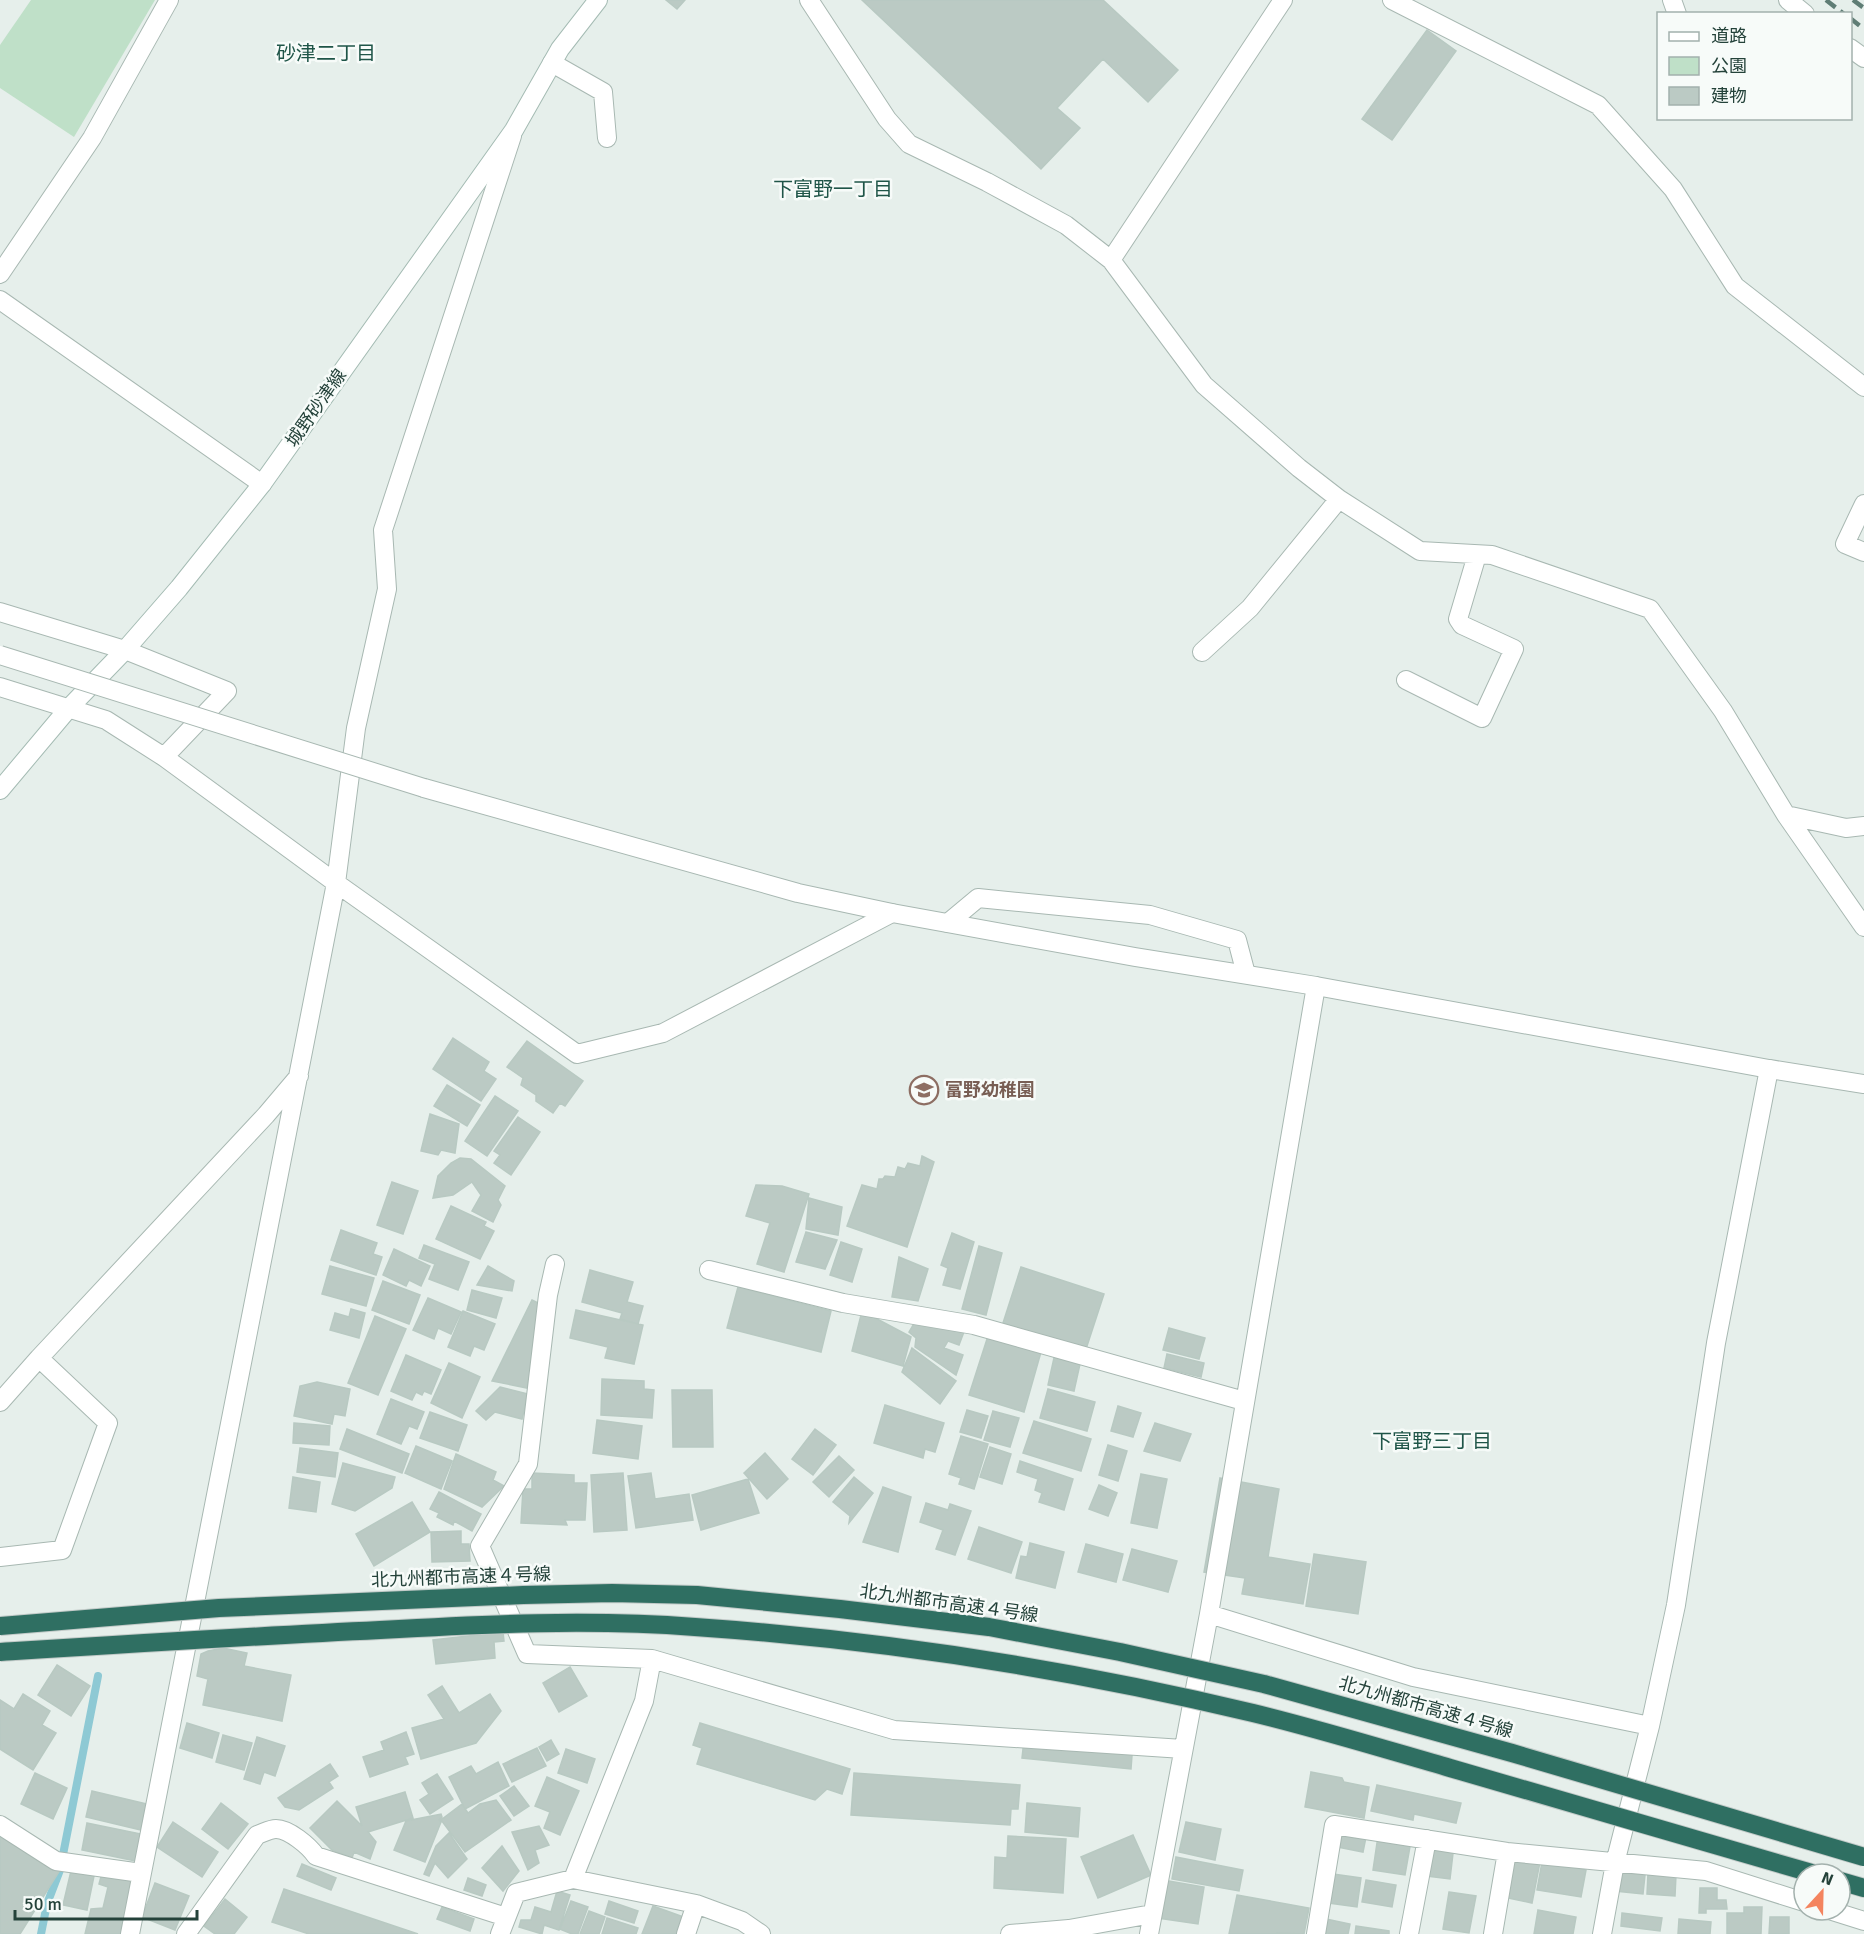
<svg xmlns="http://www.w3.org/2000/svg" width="1864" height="1934" viewBox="0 0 1864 1934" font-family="Signika,'Noto Sans JP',sans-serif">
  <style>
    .green { fill: #bfe0c8 }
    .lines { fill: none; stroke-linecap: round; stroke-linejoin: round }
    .stream { stroke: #8ec9d4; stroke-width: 8 }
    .building { fill: #bbcac4; stroke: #b8c9c2; stroke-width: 1.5 }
    .minor-casing { stroke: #a8b8b2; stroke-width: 20 }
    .tertiary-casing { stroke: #a8b8b2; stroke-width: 20 }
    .secondary-casing { stroke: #a4bbb3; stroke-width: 20 }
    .motorway-casing { stroke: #c2cac8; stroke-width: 20 }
    .minor { stroke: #fff; stroke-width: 18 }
    .tertiary { stroke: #fff; stroke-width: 18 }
    .secondary { stroke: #fff; stroke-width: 18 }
    .motorway { stroke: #2f6f62; stroke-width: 18 }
    .rail { stroke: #5f7d75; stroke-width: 4.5; stroke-dasharray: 12 6; stroke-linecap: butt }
    .tertiary-bridge-casing { stroke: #a8b8b2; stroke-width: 20; stroke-linecap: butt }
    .motorway-bridge-casing { stroke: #c2cac8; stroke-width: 20; stroke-linecap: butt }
    .tertiary-bridge { stroke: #fff; stroke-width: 18 }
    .motorway-bridge { stroke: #2f6f62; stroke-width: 18 }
    .labels { text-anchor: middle; stroke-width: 5; stroke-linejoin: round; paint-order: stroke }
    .street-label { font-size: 18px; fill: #24423a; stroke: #f7fbf9 }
    .education-label { font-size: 18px; font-weight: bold; fill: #785e54; stroke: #f7fbf9; text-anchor: start }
    .neighbourhood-label { font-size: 20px; fill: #1f5548; stroke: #f7fbf9 }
  </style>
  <rect width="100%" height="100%" fill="#e6efeb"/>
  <path class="green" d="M31,0H155L74,137L0,88V45Z"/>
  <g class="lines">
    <path class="stream" d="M41,1934L47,1904L60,1870L98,1676"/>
  </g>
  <path class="building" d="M666,0H685L677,9Z
    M862,0H1103L1178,70L1148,102L1103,59L1057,108L1080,128L1041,169Z
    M1427,30L1456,51L1392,140L1362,119Z
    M453,1038L489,1062L484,1071L496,1079L481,1101L433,1069Z
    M527,1041L583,1081L565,1106L560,1103L553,1113L536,1101V1095L521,1085L523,1078L507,1067Z
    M447,1085L480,1105L467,1126L434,1106Z
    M495,1096L518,1111L487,1156L465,1141Z
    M430,1114L459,1124L455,1153L441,1150L438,1155L421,1151Z
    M518,1117L540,1132L511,1175L494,1163L500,1155L494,1151Z
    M922,1156L934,1162L907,1247L847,1226L862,1185L877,1189L879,1179H883L885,1176L895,1177L898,1167L905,1169L908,1163L920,1166Z
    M460,1158L471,1159L505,1186L498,1200L501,1205L493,1222L472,1211L481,1195L472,1182L453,1195L433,1198L438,1176L451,1163Z
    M392,1182L418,1191L403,1234L377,1225Z
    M756,1185L782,1186L809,1194L784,1272L757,1264L770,1223L746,1216Z
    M809,1198L842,1207L838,1235L806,1229Z
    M451,1206L486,1222L484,1226L494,1231L480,1259L436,1239Z
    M341,1230L377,1243L373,1254L382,1257L376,1275L331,1260Z
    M806,1232L837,1240L825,1269L796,1262Z
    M952,1233L974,1242L960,1289L943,1285L948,1268L941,1265Z
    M841,1242L862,1249L852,1282L830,1275Z
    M424,1245L469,1262L458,1290L429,1279L435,1264L419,1258Z
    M979,1246L1002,1253L986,1315L962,1309Z
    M394,1249L430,1266L421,1286L409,1280L406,1286L383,1275Z
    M899,1257L928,1269L918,1301L892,1297Z
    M330,1266L374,1278L366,1306L322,1294Z
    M488,1266L514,1281L512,1291L477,1285Z
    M1021,1267L1104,1294L1086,1349L1003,1323Z
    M590,1270L633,1282L627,1302L643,1306L638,1324L620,1319L622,1313L582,1302Z
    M383,1281L420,1295L409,1324L372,1310Z
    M738,1287L831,1311L821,1352L727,1328Z
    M472,1290L502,1298L496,1318L467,1310Z
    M428,1298L461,1312L451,1334L438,1328L434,1339L413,1330Z
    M532,1300L544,1306L527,1388L492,1381Z
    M351,1309L365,1313L359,1338L330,1330L335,1313L349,1317Z
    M576,1310L643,1325L634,1364L605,1358L608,1347L570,1338Z
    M463,1311L495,1324L484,1350L474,1346L470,1356L448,1347Z
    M862,1311L911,1337L903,1366L852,1351Z
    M375,1316L406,1329L378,1395L348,1383Z
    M916,1320L965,1329L959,1345L948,1341L944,1348L963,1355L956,1375L915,1347L916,1338L909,1332Z
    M1169,1328L1205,1338L1199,1359L1163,1350Z
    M988,1336L1041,1352L1024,1412L969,1395Z
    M912,1348L956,1381L940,1404L902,1372Z
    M1167,1354L1204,1363L1201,1377L1164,1368Z
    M406,1355L441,1370L431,1394L424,1391L422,1395L416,1392L412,1400L391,1391Z
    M1054,1358L1080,1364L1074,1391L1048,1385Z
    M449,1363L480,1377L462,1418L431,1403Z
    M602,1379L644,1381V1389L654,1390L652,1418L601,1415Z
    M317,1382L350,1389L345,1416L334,1414L332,1424L294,1416L300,1386Z
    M500,1387L528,1394L522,1419L495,1412L486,1420L476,1411Z
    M1048,1389L1095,1402L1087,1431L1040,1418Z
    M672,1390H712L713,1447H673Z
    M391,1399L424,1412L417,1429L409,1426L401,1444L377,1434Z
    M885,1405L944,1423L935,1452L925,1449L923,1458L874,1443Z
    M1118,1406L1141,1413L1133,1437L1111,1431Z
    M967,1410L988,1416L981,1438L960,1432Z
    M993,1411L1019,1418L1010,1447L984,1440Z
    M430,1412L467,1425L458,1451L420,1438Z
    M597,1420L642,1426L638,1459L593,1453Z
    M1034,1421L1091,1439L1081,1471L1023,1453Z
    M294,1423L330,1426L329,1445L293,1443Z
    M1155,1423L1191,1434L1180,1461L1144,1451Z
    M347,1429L409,1454L402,1473L340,1449Z
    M815,1429L836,1445L813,1475L792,1459Z
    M961,1436L988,1444L974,1489L959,1484L961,1478L949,1474Z
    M1108,1445L1127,1451L1118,1481L1099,1475Z
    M416,1446L452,1461L441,1489L405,1473Z
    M990,1447L1011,1454L1002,1484L980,1477Z
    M300,1448L338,1453L335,1477L297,1472Z
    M765,1453L788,1479L767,1499L744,1473Z
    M456,1454L496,1472L493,1480L504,1486L482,1507L444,1489Z
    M839,1456L854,1470L829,1497L813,1482Z
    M1020,1461L1073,1479L1064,1510L1039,1502L1042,1493L1035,1490L1038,1479L1017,1472Z
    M343,1463L395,1477L392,1488L355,1511L332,1504Z
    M532,1473L574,1475V1483H587L585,1520H565L567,1525L521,1523L523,1489H532Z
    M623,1473L627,1530L594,1532L591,1475Z
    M651,1473L655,1499L689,1494L693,1520L636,1528L628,1476Z
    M1141,1474L1167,1479L1157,1528L1131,1523Z
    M293,1477L320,1482L316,1512L289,1508Z
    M854,1477L873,1493L849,1523L850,1516L833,1502Z
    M1220,1478L1279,1489L1268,1557L1310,1564L1303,1604L1242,1594L1245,1578L1204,1572Z
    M748,1479L759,1513L701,1530L692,1495Z
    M1099,1485L1117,1493L1108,1516L1089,1509Z
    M883,1487L911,1497L898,1552L863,1542Z
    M439,1492L481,1514L472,1531L454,1521L453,1525L437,1517L439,1513L430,1509Z
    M412,1502L430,1532L374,1566L356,1534Z
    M926,1503L948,1510L950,1504L971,1511L955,1555L936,1549L943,1530L920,1522Z
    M979,1527L1022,1542L1011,1573L968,1559Z
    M461,1531V1544H469L470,1561L432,1562L431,1532Z
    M1030,1543L1064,1552L1055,1588L1016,1578L1021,1556L1027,1557Z
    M1086,1544L1123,1554L1116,1582L1078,1572Z
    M1132,1549L1177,1561L1168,1592L1123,1580Z
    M1314,1554L1366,1562L1358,1614L1306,1606Z
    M503,1632L504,1641L494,1642L495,1658L436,1664L433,1640Z
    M223,1648L247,1653L244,1666L291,1675L282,1721L203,1705L208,1679L197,1676L201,1654L208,1651Z
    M57,1665L90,1686L71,1716L38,1695Z
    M570,1667L587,1696L559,1712L543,1683Z
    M442,1686L459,1713L490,1694L501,1711L476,1743L421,1759L412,1728L444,1719L428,1695Z
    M23,1694L50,1711L42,1725L56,1733L33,1770L0,1749V1700L14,1709Z
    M187,1723L219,1733L212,1758L180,1748Z
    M700,1723L850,1769L842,1794L827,1789L815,1800L697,1764L702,1748L693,1745Z
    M1025,1731L1133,1742L1131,1769L1022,1758Z
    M406,1732L414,1754L405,1757L408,1764L370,1777L363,1757L384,1750L381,1742Z
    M223,1735L252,1743L244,1770L216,1762Z
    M257,1737L285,1746L275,1776L264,1772L260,1784L244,1779Z
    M551,1740L559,1754L547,1761L539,1747Z
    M537,1748L546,1766L512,1782L503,1764Z
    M566,1749L595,1759L587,1783L558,1773Z
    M498,1762L509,1786L465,1809L449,1777L471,1766L476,1774Z
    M330,1764L338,1776L329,1782L333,1788L299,1810L285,1807L278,1798Z
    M1311,1772L1342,1778L1344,1782L1369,1787L1364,1818L1305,1807Z
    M35,1773L67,1788L53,1819L21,1804Z
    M854,1773L1020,1785L1018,1809H1011L1010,1825L851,1815Z
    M437,1774L453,1799L430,1814L420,1800L429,1794L422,1783Z
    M547,1777L579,1791L560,1835L544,1828L550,1812L535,1806Z
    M1377,1785L1461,1803L1456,1823L1414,1814L1413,1820L1371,1811Z
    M514,1786L529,1806L514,1816L500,1796Z
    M92,1791L147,1804L141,1830L86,1817Z
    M405,1792L413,1818L368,1832L376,1842L370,1859L354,1852L352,1858L332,1850L310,1828L337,1801L362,1826L356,1807Z
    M496,1800L511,1820L465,1852L441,1820L462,1804L468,1813L480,1804Z
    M221,1803L248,1824L228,1849L202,1829Z
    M1027,1803L1080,1808L1078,1837L1025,1832Z
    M441,1814L442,1817L439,1820L441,1822L425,1862L394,1850L406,1821Z
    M173,1822L218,1852L202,1877L157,1847Z
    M1186,1822L1221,1829L1215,1860L1179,1852Z
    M87,1823L141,1834L136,1861L82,1850Z
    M539,1826L549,1845L535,1850L539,1863L528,1870L512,1832Z
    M1341,1827L1367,1832L1363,1852L1337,1847Z
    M0,1833L60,1870L20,1934H0Z
    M449,1833L467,1859L448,1878L435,1863L429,1876L424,1874L436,1846Z
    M1133,1835L1151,1875L1098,1898L1081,1857Z
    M1008,1836L1066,1839L1063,1893L994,1888L995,1857L1007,1858Z
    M1378,1836L1411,1841L1405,1875L1373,1870Z
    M1430,1843L1454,1845L1450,1879L1427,1876Z
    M502,1846L519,1871L503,1891L482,1868Z
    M1176,1857L1243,1870L1239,1891L1172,1879Z
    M1510,1857L1540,1862L1532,1903L1503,1897Z
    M1542,1862L1586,1870L1581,1897L1537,1890Z
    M302,1864L336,1878L331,1890L297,1876Z
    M71,1871L94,1876L87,1910L63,1905Z
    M1617,1872L1645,1875L1643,1894L1615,1891Z
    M102,1873L136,1881L124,1934H85L91,1909L103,1908L108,1887L99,1884Z
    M1648,1873L1676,1875L1675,1896L1647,1894Z
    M1333,1874L1361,1878L1357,1907L1329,1903Z
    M468,1878L486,1885L482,1896L464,1890Z
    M1163,1880L1204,1887L1198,1924L1158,1918Z
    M1366,1880L1396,1885L1392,1907L1362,1902Z
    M155,1883L189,1896L175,1930L142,1917Z
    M1700,1888H1717V1900H1726L1727,1909H1706V1913H1699Z
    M284,1889L418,1934H309L272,1922Z
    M557,1891L570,1895L559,1930L544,1925L542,1934L519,1927L521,1920H531L535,1907L551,1912Z
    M1449,1892L1476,1896L1469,1933L1443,1929Z
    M1237,1895L1309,1908L1304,1934L1277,1933V1934H1229Z
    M225,1899L247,1917L234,1934H215L204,1926Z
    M571,1901L588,1907L578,1934H572L560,1929Z
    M609,1901L638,1911L634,1923L605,1914Z
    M653,1906L689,1919L683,1934H642Z
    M442,1907L474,1919L470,1931L437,1919Z
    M1744,1907H1762L1761,1934H1727V1913H1744Z
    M1538,1910L1576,1917L1573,1934H1534Z
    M589,1911L605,1917L599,1934H580Z
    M1622,1913L1662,1918L1660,1931L1621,1926Z
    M1770,1917H1789V1934H1769Z
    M607,1918L638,1928L636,1934H602Z
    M1326,1919L1350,1924L1348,1934L1323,1933Z
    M1679,1919L1711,1922L1710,1934H1678Z
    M1356,1926L1389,1931V1934H1355Z"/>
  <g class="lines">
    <g class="minor-casing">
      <path id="minor" d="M809,0L887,119L909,144L987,182L1066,225L1111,260L1204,385L1299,468L1339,499L1420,551L1492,555L1650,609L1723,711L1786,815L1864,927
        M1392,0L1598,105L1673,189L1735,286L1864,387
        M1672,0L1677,14
        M1788,0L1805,14
        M1850,48L1864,58
        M552,63L603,92L607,138
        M1111,260L1283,0
        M0,274L92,138L169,0
        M0,300L262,484
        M1864,504L1845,544L1864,552
        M0,612L125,650L227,691L164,757
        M1202,652L1250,608L1339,499
        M1406,680L1482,718L1514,649L1462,625L1458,619L1477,555
        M0,687L106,720L164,757L336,883L577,1054L663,1033L892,913
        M1786,815L1846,828L1864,826
        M948,923L978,898L1150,915L1237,940L1246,974
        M555,1264L548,1295L528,1464L480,1546L527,1654L652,1659L894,1730L1183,1749
        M709,1270L843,1303L974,1325L1244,1401
        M0,1402L39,1358L266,1115L299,1076
        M0,1557L62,1550L108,1423L39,1358
        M1209,1614L1413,1677L1650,1726
        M0,1825L56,1861L141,1873
        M573,1879L644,1701L652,1659
        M1829,1910L1864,1921
        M130,1934L336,883L356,728L387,589L383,530L512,136
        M186,1934L257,1835C263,1833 270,1829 276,1829C289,1829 309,1846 316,1856L506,1917
        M500,1934L516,1893L573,1879L696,1904L742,1921L761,1934
        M686,1934L696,1904
        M1010,1934L1069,1929L1152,1914
        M1149,1934L1209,1614L1316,986
        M1316,1934L1334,1825L1507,1852L1706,1871L1804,1902
        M1409,1934L1427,1839
        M1493,1934L1507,1852
        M1602,1934L1615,1863L1650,1726L1676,1605L1716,1343L1769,1069"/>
    </g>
    <g class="tertiary-casing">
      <path id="tertiary" d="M424,788L798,893L892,913L1135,957L1316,986L1769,1069L1864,1084"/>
    </g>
    <g class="secondary-casing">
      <path id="secondary" d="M0,790L68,709L125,650L179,588L262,484L514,130L560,49L598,0"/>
    </g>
    <g class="motorway-casing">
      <path id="motorway" d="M1840,1881L1864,1888"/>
    </g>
    <use href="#minor" class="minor"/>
    <use href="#tertiary" class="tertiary"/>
    <use href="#secondary" class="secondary"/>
    <use href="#motorway" class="motorway"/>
    <path class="rail" d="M1826,0L1844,14
      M1853,0L1864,8
      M1850,18L1864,29"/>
    <g class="tertiary-bridge-casing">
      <path id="tertiary-bridge" d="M0,655L424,788"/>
    </g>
    <g class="motorway-bridge-casing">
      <path id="motorway-bridge" d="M0,1626L219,1608L523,1595L612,1593L697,1595L840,1609L989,1627L1120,1652L1264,1684L1512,1753L1864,1857
        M0,1652C127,1644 253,1636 380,1630C485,1624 589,1619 695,1627C883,1640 1070,1669 1253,1713C1319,1729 1384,1749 1450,1768C1572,1803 1693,1839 1815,1874"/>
    </g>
    <use href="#tertiary-bridge" class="tertiary-bridge"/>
    <use href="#motorway-bridge" class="motorway-bridge"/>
  </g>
  <defs>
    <g id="school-ring" transform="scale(1.5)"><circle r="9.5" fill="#f7fbf9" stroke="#8d6e63" stroke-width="1.5"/><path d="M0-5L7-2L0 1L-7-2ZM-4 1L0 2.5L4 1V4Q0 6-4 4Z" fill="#8d6e63"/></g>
  </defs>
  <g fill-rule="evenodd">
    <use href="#school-ring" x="924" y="1090"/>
  </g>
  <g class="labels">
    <g class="street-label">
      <text transform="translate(316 408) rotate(-55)" y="6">城野砂津線</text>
      <text transform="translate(461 1577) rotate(-2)" y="6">北九州都市高速４号線</text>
      <text transform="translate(949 1603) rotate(8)" y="6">北九州都市高速４号線</text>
      <text transform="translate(1426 1707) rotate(16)" y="6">北九州都市高速４号線</text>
    </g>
    <g class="education-label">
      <text x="945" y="1096">富野幼稚園</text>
    </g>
    <g class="neighbourhood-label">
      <text x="326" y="60">砂津二丁目</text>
      <text x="833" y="196">下富野一丁目</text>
      <text x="1432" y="1448">下富野三丁目</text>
    </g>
  </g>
  <rect x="1657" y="12" width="195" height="108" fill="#f7fbf9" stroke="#a3b1ad" stroke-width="1.5"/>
  <rect x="1669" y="32" width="30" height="9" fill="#ffffff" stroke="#a3b1ad" stroke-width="1.5"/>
  <text x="1711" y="42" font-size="18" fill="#24423a">道路</text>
  <rect x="1669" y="57" width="30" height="18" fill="#bfe0c8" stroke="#a3b1ad" stroke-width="1.5"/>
  <text x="1711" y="72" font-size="18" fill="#24423a">公園</text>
  <rect x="1669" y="87" width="30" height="18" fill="#bbcac4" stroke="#a3b1ad" stroke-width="1.5"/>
  <text x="1711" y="102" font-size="18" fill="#24423a">建物</text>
  <g transform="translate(1822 1892) rotate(22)"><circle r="28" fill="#f7fbf9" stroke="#a3b1ad" stroke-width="1.5"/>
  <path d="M0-4.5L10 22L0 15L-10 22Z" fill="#f4845f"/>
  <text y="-9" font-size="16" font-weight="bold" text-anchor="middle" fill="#24423a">N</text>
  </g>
  <path d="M15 1910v9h182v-9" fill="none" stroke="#24423a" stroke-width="3"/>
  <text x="24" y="1910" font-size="18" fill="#24423a" stroke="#f7fbf9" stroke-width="4.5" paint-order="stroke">50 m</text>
</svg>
